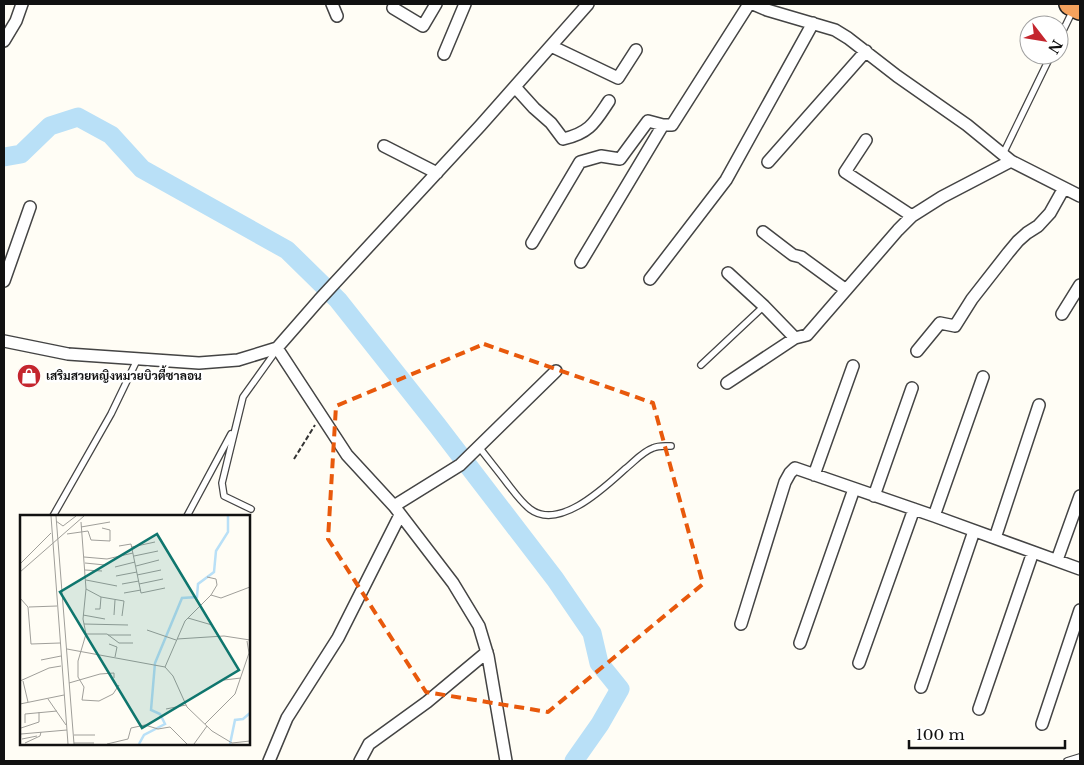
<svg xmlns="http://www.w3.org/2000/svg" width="1084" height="765" viewBox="0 0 1084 765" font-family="'Libre Baskerville',Sarabun,serif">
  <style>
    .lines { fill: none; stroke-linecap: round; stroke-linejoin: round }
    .river { stroke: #b9e0f7; stroke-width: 19 }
    .lane-casing { stroke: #444; stroke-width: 8 }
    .street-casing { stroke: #444; stroke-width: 14 }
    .highway-casing { stroke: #222; stroke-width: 24 }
    .path { stroke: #333; stroke-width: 2; stroke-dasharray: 5 2.5; stroke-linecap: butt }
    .lane { stroke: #fff; stroke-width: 5.5 }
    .street { stroke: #fff; stroke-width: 11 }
    .highway { stroke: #f5a25d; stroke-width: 21 }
    .marked { fill: none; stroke: #e8590c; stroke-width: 4; stroke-dasharray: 10 6; stroke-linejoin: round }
    .labels { text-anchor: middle; stroke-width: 5; stroke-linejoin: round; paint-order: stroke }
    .poi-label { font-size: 12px; font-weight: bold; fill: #111; stroke: #fff; text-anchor: start }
    .inset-river { fill: none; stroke: #b9e0f7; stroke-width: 2.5 }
    .inset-road { fill: none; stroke: #a09f9a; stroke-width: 1 }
    .view { fill: #0f766e; fill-opacity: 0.15; stroke: #0f766e; stroke-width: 2.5 }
    .inset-edge { fill: none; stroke: #111; stroke-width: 2.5 }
  </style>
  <rect width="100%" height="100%" fill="#fffdf5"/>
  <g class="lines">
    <path class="river" d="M4,157L21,154L50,126L78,117L111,135L142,169L287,250L338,300L437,425L555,579L592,633L599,663L620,689L600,724L574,761"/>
    <g class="lane-casing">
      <path id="lane" d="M1059,39L1073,10
        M1003,154L1051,55
        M701,365L764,306
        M479,447C488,459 498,471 507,483C514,492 521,502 530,509C559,531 604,488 625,469C634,462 642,452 653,448C659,445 665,446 671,446
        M251,509L224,496L222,483L243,397L276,351
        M53,516L111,414L138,358
        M187,516L231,434
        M1067,761L1080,757"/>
    </g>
    <g class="street-casing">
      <path id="street" d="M332,4L337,16
        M753,4L767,10L835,30L848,38L897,76L967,125L1011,161L1080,196
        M393,8L423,26L436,4
        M4,41L16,21L22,4
        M551,46L618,78L636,50
        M444,54L465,4
        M515,87L534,108L551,123L563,139C590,133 595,122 609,101
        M866,140L845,172L912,216
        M384,146L437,173
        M768,162L866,51
        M763,232L793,255L801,257L846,290
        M532,243L580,162L601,156L620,159L648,121L663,125H672L749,4
        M581,262L663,125
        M728,273L764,306L795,338L807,335L898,230L912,216L942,197L1011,161
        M650,279L726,180L813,23
        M4,281L30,207
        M1062,314L1080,285
        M4,341L68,354L199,363L238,360L277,348L319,300L480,126L588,4
        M277,348L347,455L394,506L453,583L479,626L488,656L506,761
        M917,351L940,323L955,326L972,299L1008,253L1018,241L1027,233L1038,226L1050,213L1064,188
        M727,383L795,338
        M814,475L853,366
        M874,496L912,388
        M394,506L460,465L556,371
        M934,516L983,377
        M995,538L1039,405
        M1057,560L1080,496
        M741,624L785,482L790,473L795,468L934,516L1080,569
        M800,643L854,489
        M859,663L914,509
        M921,687L974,531
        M979,709L1033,552
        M1042,724L1080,610
        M269,761L287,718L338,638L400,515
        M360,761L369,744L427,702L487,652"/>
    </g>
    <g class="highway-casing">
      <path id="highway" d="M1070,4L1080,9"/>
    </g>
    <path class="path" d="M294,459L315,425"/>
    <use href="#lane" class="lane"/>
    <use href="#street" class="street"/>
    <use href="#highway" class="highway"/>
  </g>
  <path class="marked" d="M484,344L653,403L703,584L548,712L426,692L328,539L336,406Z"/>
  <defs>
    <g id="shop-disc" transform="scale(1.25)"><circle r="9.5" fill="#c4262e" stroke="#fff"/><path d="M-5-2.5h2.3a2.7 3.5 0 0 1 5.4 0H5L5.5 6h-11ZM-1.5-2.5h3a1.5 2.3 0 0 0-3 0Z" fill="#fff"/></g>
  </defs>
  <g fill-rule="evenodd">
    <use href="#shop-disc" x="29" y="376"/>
  </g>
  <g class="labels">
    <g class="poi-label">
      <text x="46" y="380">เสริมสวยหญิงหมวยบิวตี้ซาลอน</text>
    </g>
  </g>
  <g transform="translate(20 515)">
    <rect width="230" height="230" fill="#fffdf5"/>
    <path class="inset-river" d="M119,229L124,220L145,209L140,199L131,195L135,148L162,83L177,82L178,69L194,57L196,36L208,17V1M210,229L215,205L223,204L230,198"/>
    <path class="inset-road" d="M31,1L48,229M36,1L54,229M36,6L43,11L56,1M61,7L66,74L63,104L66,119L58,146V162L64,172L62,185L79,186L93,179L99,170M61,12L90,7M47,19L68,16L71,25L90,26V15L82,13M99,31L111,29L121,78L145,73M112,32L135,27M114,41L138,36M64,42L87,44L113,38M65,48L85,50M0,49L31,18M116,51L139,45M95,52L115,47M65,55L82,56M0,57L64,1M117,60L141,55M96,61L117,57M66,65L97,71M102,69L119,66M119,69L143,64M66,74L81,82L104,86L102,101M104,78L121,75M191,80L201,83L230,72M0,83L8,92L11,129L40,128M9,92L37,91M75,94H80L81,82M63,100L85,104M94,100L95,85M168,103L192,110M64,109L108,110M127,115L156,125M66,119H87L99,128H113M88,120H111M157,124L204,121L230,125M89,129L97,132L95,142M47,134L145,152L153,161L167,192L192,216L212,228L230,226M21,145L41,141M145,152L165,106L191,80L197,70L196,64L187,62M204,165L221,163M0,166L29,153L41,151M3,166L8,187M49,168L80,159L94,158V163M28,184L46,210M0,189L44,180M146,194L166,190M5,208V199L37,196M185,209L215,179L229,138L227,126M1,213L19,207V197M1,219L47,215M54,220H75M2,224L17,221M5,228L20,221L21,217M54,228H74M87,229L108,224L111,213L125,210L138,214L150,212L167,229M174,229L187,211"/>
    <path class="view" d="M137,19L219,155L122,213L40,77Z"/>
    <rect width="230" height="230" class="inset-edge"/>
  </g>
  <rect width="1084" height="765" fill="none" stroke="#111111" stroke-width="10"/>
  <g transform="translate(1044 40) rotate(121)"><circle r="24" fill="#ffffff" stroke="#a0a0a0"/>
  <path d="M0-4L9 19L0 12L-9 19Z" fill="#c4262e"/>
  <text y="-8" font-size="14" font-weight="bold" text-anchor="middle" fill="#111111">N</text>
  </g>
  <path d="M909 740v8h156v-8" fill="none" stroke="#111111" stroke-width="2.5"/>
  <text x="916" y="740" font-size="15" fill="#111111" stroke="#ffffff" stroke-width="4" paint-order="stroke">100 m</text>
</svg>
